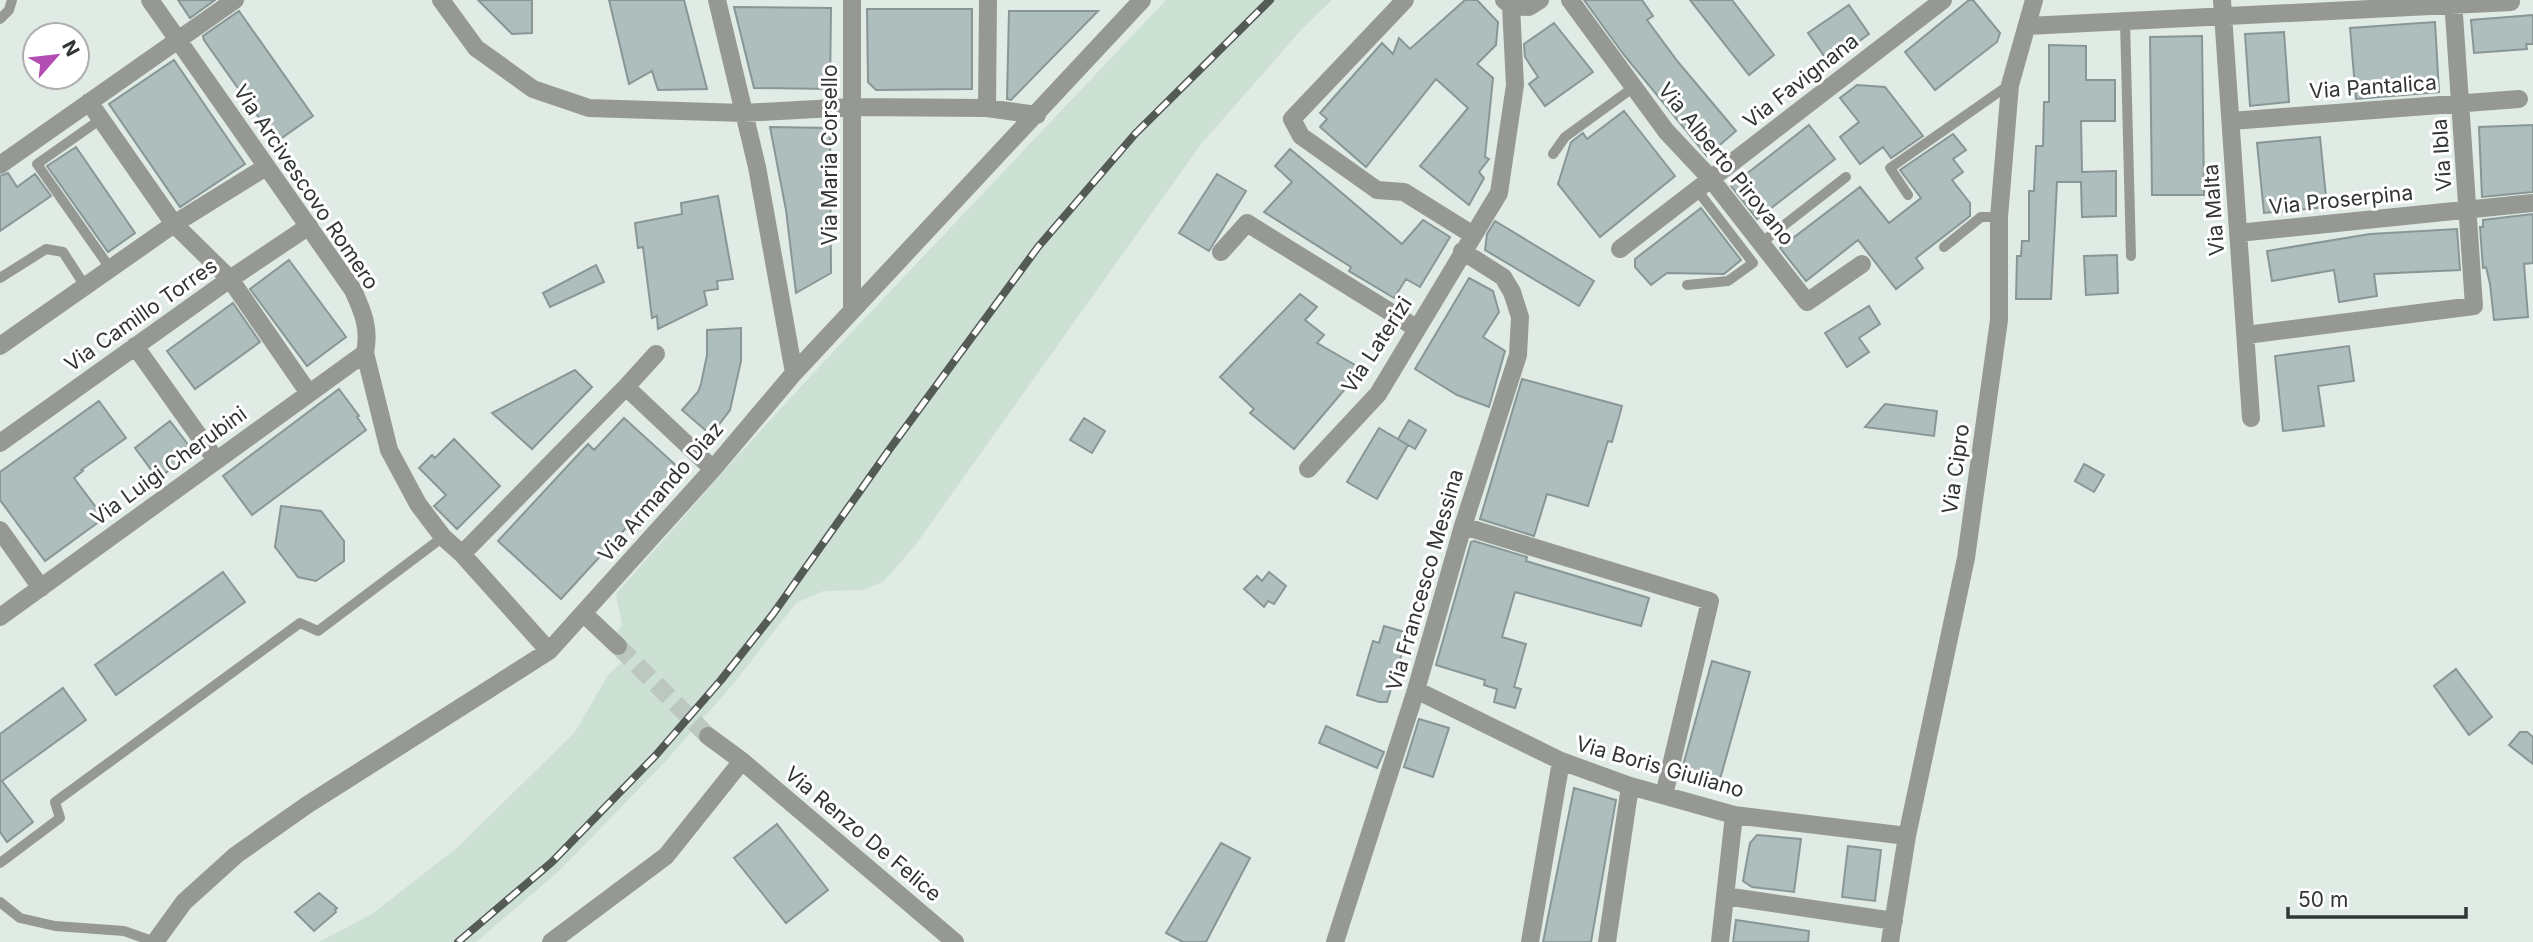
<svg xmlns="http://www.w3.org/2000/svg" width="2533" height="942" viewBox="0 0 2533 942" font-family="Inter,sans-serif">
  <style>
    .built { fill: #cce0d4 }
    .building { fill: #aebebd; stroke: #889796; stroke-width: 2 }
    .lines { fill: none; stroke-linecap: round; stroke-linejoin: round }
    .street-tunnel { stroke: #bcc7c1; stroke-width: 18; stroke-dasharray: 18 9; stroke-linecap: butt }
    .lane { stroke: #969993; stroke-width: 10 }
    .street { stroke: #969993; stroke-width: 18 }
    .rail-casing { stroke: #545a56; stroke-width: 8 }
    .rail { stroke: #fff; stroke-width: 5; stroke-dasharray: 16; stroke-linecap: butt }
    .labels { text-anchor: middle; stroke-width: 6; stroke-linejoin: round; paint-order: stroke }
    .street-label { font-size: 21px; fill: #313633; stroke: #fff }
  </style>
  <rect width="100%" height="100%" fill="#dfebe4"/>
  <path class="built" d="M1166,0H1332L1302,29L1201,144L914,547L884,581L864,590L823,591L796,603L734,683L664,763L560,870L476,942H319L372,914L458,847L575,732L608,675L634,651L617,632L622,625L616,594L731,463L831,354Z"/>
  <path class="building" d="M178,0H215L190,18Z
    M478,0H532V33L512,34Z
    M609,0H684L707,89L658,90L652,71L629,84Z
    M1465,0H1477L1498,22L1496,45L1477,64L1493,78L1485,157L1489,159L1479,172L1484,178L1469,205L1420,166L1468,108L1436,79L1366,167L1320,127L1327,119L1320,113L1382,43L1393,54L1399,38L1410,49Z
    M1584,0H1642L1653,16L1647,20L1678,62L1736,131L1707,156L1624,55Z
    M1690,0H1732L1774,55L1749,75Z
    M1969,0H1973L2000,33L1997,42L1935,90L1905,52Z
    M1849,5L1869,34L1829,63L1808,33Z
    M734,7L831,8L830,89L754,88Z
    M867,9H972V89L876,90L868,82Z
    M239,11L313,116L276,142L204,40L203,36Z
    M1009,11H1098L1011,100L1007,99Z
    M2533,15V44H2526L2527,49L2474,53L2471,20Z
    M2435,22L2439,92L2356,99L2350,28Z
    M1554,23L1593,72L1545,106L1529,84L1538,77L1525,57L1524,44Z
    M2284,32L2289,102L2250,106L2245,34Z
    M2202,36L2204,195H2152L2150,37Z
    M2049,45L2086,46V80H2115V121H2081L2082,172L2116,171V216L2082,217L2081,182H2057L2051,299H2016L2017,256H2021L2022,241H2029V191H2034L2036,146H2043L2044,102H2049Z
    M174,60L245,164L180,207L109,104Z
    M1857,85L1885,87L1923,136L1891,158L1883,147L1860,164L1840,137L1859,122L1840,98Z
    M1624,111L1675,176L1600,237L1558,184L1571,142L1583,133L1587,139Z
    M1809,125L1835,159L1757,219L1731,186Z
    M2533,125V192L2482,197L2479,127Z
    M770,127L830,128L831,273L796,293L786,210Z
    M1953,134L1966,150L1953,159L1963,172L1952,180L1970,203V216L1916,258L1923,268L1896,289L1858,240L1806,281L1780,248L1860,187L1889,223L1921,198L1900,170Z
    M2320,137L2327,207L2264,213L2257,143Z
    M76,147L135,233L108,252L47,166Z
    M1290,149L1402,244L1423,220L1450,237L1420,287L1406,279L1394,298L1349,271L1351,267L1264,212L1292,182L1275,166Z
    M8,173L17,187L35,174L51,196L0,231V176Z
    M1217,174L1246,191L1209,251L1179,233Z
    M718,196L733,279L717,281L718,289L704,291L707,305L658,329L657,316L652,318L643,247L638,248L635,223L682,214L681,203Z
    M1701,208L1741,260L1724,274L1667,273L1651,285L1635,267V259Z
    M2533,214V263L2524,264L2528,317L2494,320L2490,284L2486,267L2483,268L2480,227H2483V220Z
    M1495,221L1594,281L1579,306L1485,250L1487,234Z
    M2457,229L2460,270L2374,274L2377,296L2339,302L2334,270L2272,281L2267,251L2370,234Z
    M2117,255L2118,293L2086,295L2084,256Z
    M289,260L346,337L307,366L250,289Z
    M596,265L604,282L550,307L543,293Z
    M1469,278L1493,291L1499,312L1483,337L1505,351L1489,407L1457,395L1415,369Z
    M1300,294L1317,307L1305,320L1324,335L1317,343L1362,369L1294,449L1250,413L1254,409L1220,377Z
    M233,303L260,342L195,389L167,351Z
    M1869,306L1880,324L1859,338L1869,352L1847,367L1825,333Z
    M741,328V361L730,410L711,435L682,410L698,392L701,384L707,355V330Z
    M2349,346L2354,381L2318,386L2324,426L2283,431L2275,356Z
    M575,370L592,387L532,449L492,413Z
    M1522,379L1622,406L1612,442L1608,441L1588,506L1547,494L1534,536L1480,519Z
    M339,389L359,416L357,417L366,430L252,515L223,476Z
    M99,401L126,438L81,470L83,471L74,478L104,518L45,561L0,500V472Z
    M1885,404L1937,411L1934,436L1865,427Z
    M624,418L680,469L561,599L498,541L588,444L594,450Z
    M1084,418L1105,431L1092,453L1070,440Z
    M1409,420L1426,430L1415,449L1398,439Z
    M170,421L193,451L158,479L135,448Z
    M1379,428L1408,445L1377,499L1347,482Z
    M454,439L500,486L457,529L434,506L446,495L419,468L432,455L435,458Z
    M2084,464L2104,475L2094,492L2075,481Z
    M281,506L321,511L344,541V561L316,581L298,577L275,547Z
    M1474,541L1527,557L1526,561L1649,598L1641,626L1515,592L1502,637L1526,644L1514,687L1521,689L1515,708L1494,702L1497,689L1484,685L1485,680L1436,665L1471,542Z
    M223,572L245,602L116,695L95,665Z
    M1269,572L1286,586L1274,604L1268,601L1264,607L1244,589L1257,576L1262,581Z
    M1384,626L1408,633L1387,702H1379L1357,695L1373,641L1379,643Z
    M1712,661L1750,672L1717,790L1679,780Z
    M2456,669L2492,717L2469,735L2434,686Z
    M63,688L86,720L2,781L33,822L7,842L0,832V734Z
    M1419,719L1449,728L1433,777L1404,767Z
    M1326,726L1384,752L1377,768L1319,743Z
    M2520,732H2527L2533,737V764L2509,745Z
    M1574,788L1616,800L1591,942H1543Z
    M777,824L828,890L786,923L734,858Z
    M1757,835L1801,839L1794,892L1752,887L1743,881L1750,843Z
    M1221,843L1250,858L1206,942H1183L1166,933Z
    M1848,846L1881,850L1875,901L1842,897Z
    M319,893L337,908L335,910L336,912L314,931L295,912Z
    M1736,920L1809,931L1808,942H1733Z"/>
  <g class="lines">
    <path class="street-tunnel" d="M618,646L708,736"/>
    <path class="lane" d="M0,19L9,10L12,0
      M2125,21L2131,256
      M101,119L37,164L110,268
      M1553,154L1565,137L1634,87
      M1908,195L1890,168L2009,85
      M1761,243L1846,177
      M1944,247L1981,217H1999
      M0,278L46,249L63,252L85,286
      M1687,285L1728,281L1753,263L1697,190
      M0,863L60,818L55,802L300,623L318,631L443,537
      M0,902L20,918L55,926L124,931L155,942"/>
    <path class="street" d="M150,0L353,290C363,312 370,328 365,353L389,450L418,504L443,537L462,554L549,651
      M441,0L476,48L533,89L589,108L743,113L852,107L987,108L1037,115
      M717,0L757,167L794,373
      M1405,0L1292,119L1301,136L1377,190L1404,192L1473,235
      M1570,0L1666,131L1711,179L1807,302L1862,264
      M2222,0L2251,418
      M1511,6L1529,7L1540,0
      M2027,26L2511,2
      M89,102L174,224L230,279L308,392
      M987,108L988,0
      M2231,121L2519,99
      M0,165L235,0
      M2238,233L2533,203
      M1620,249L1943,0
      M1221,252L1247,223L1416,328
      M852,309V0
      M2246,335L2474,306L2453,0
      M0,346L174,224L266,167
      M135,346L216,460
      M626,387L713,469
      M0,443L230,279L309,226
      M1308,469L1378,394L1499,193L1515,85L1511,6L1504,0
      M1463,526L1710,601L1664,795
      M0,530L41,588
      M462,554L626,387L656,354
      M584,614L618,646
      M0,617L365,353
      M1416,690L1561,761L1630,786L1734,815L1907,836
      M708,736L742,761L955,942
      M1725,896L1894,921
      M155,942L184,902L236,855L307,805L549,651L713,469L794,373L1142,0
      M551,942L666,856L742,761
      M1335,942L1416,690L1463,526L1518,355L1520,317L1512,292L1503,277L1462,251
      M1530,942L1561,761
      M1607,942L1630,786
      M1720,942L1734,815
      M1890,942L1907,836L1966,558L1999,320V217L2010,85L2034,0"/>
    <g class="rail-casing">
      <path id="rail" d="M458,942L552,862L656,755L721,680L773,614L889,450L1038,247L1135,134L1270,0"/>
    </g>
    <use href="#rail" class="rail"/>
  </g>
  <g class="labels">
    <g class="street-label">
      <text transform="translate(1801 81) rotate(-38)" y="7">Via Favignana</text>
      <text transform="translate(2373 87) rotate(-4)" y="7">Via Pantalica</text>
      <text transform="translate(830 155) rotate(-90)" y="7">Via Maria Corsello</text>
      <text transform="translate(2442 155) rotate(-94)" y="7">Via Ibla</text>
      <text transform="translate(1726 164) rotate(51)" y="7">Via Alberto Pirovano</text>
      <text transform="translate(306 187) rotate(56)" y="7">Via Arcivescovo Romero</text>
      <text transform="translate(2341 200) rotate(-6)" y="7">Via Proserpina</text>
      <text transform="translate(2214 210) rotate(-94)" y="7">Via Malta</text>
      <text transform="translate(141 315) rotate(-35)" y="7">Via Camillo Torres</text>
      <text transform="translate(1377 345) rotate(-57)" y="7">Via Laterizi</text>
      <text transform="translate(169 466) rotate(-36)" y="7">Via Luigi Cherubini</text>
      <text transform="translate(1956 469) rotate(-82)" y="7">Via Cipro</text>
      <text transform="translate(661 492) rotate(-49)" y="7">Via Armando Diaz</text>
      <text transform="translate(1425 580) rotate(-74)" y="7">Via Francesco Messina</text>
      <text transform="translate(1660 767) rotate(16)" y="7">Via Boris Giuliano</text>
      <text transform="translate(863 834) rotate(40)" y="7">Via Renzo De Felice</text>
    </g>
  </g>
  <g transform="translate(56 56) rotate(62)"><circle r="33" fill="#ffffff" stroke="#adafad" stroke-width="2"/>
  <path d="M0-5L12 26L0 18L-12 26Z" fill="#b34db2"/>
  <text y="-10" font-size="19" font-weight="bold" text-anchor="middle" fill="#313633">N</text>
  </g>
  <path d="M2288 907v10h178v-10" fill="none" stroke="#313633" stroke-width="3.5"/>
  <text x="2298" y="907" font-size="21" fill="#313633" stroke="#ffffff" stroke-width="5" paint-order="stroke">50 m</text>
</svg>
